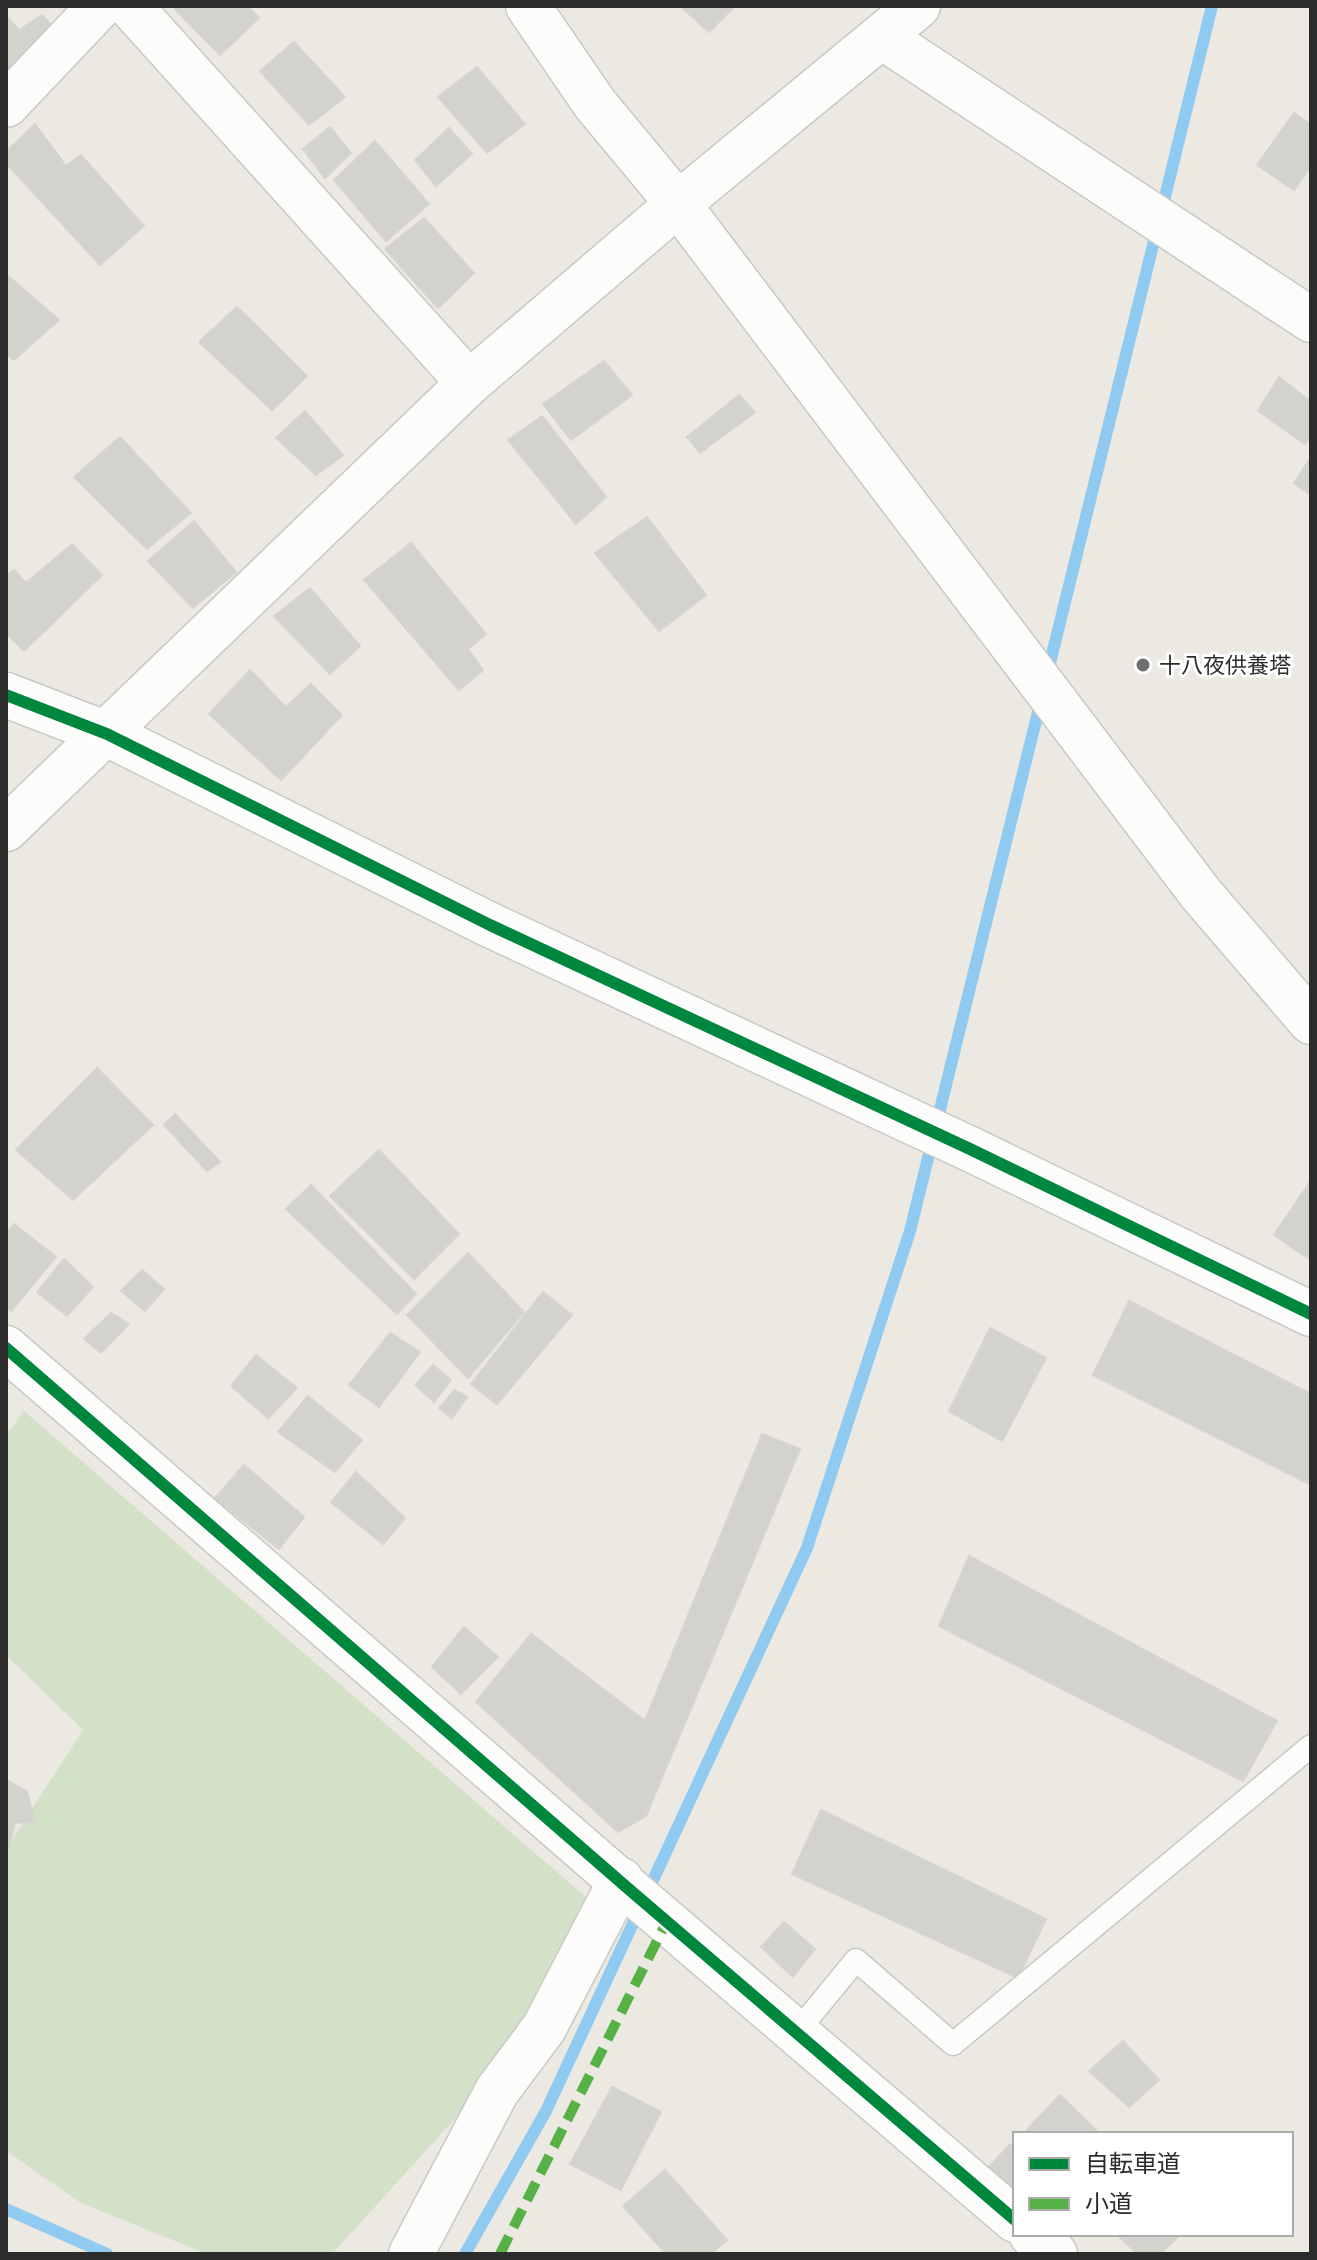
<svg xmlns="http://www.w3.org/2000/svg" width="1317" height="2260" viewBox="0 0 1317 2260" font-family="Ubuntu,'Noto Sans JP',sans-serif">
  <style>
    .cemetery { fill: #d4e1c9 }
    .lines { fill: none; stroke-linecap: round; stroke-linejoin: round }
    .stream { stroke: #91caf1; stroke-width: 12 }
    .building { fill: #d3d2cd; stroke: #d6d4ce; stroke-width: 2 }
    .lane-casing { stroke: #c8c8c7; stroke-width: 25 }
    .street-casing { stroke: #c8c8c7; stroke-width: 47 }
    .secondary-casing { stroke: #c8c8c7; stroke-width: 47 }
    .lane { stroke: #fcfcfb; stroke-width: 22 }
    .street { stroke: #fcfcfb; stroke-width: 44 }
    .secondary { stroke: #fcfcfb; stroke-width: 44 }
    .quiet { stroke: #56b246; stroke-width: 10; stroke-dasharray: 20 10; stroke-linecap: butt }
    .cycleway-casing { stroke: #fff; stroke-width: 17 }
    .cycleway { stroke: #00873e; stroke-width: 12 }
    .poi-dot { fill: #6f6e6c; stroke: #fff; stroke-width: 3 }
    .labels { text-anchor: middle; stroke-width: 6; stroke-linejoin: round; paint-order: stroke }
    .poi-label { font-size: 22px; fill: #2c2c2c; stroke: #fff; text-anchor: start }
  </style>
  <rect width="100%" height="100%" fill="#ebe9e2"/>
  <path class="cemetery" d="M24,1411L587,1898L556,1969L482,2089L332,2254H207L81,2203L6,2151V1849L83,1730L6,1655V1435Z"/>
  <g class="lines">
    <path class="stream" d="M1047,675L1212,6
      M6,2209L107,2254
      M465,2254L546,2111L807,1548L910,1231L1041,700"/>
  </g>
  <path class="building" d="M172,6H248L259,18L220,55Z
    M680,6H735L709,32Z
    M42,15L58,33L6,78V16L19,30Z
    M294,42L345,97L309,125L260,71Z
    M477,67L525,124L487,153L438,97Z
    M1294,113L1311,125V166L1294,190L1257,165Z
    M35,124L66,166L81,155L144,226L100,265L6,163V152Z
    M330,127L351,153L325,178L303,149Z
    M449,128L472,154L436,186L415,160Z
    M375,141L429,204L386,241L334,180Z
    M424,218L474,273L438,308L385,249Z
    M6,274L59,320L14,360L6,353Z
    M237,307L307,376L272,410L199,342Z
    M604,361L632,395L571,440L543,404Z
    M1279,377L1311,402V436L1305,444L1258,411Z
    M739,395L755,412L700,453L687,437Z
    M305,411L343,455L316,475L276,438Z
    M542,416L606,497L576,524L508,440Z
    M120,437L191,513L147,549L74,477Z
    M1311,457V495L1294,483Z
    M647,517L706,595L659,631L595,553Z
    M194,521L236,572L193,608L148,561Z
    M411,543L486,634L468,649L483,670L459,690L364,580Z
    M72,544L102,575L24,651L6,633V577L14,570L26,583Z
    M310,588L360,646L330,674L274,616Z
    M250,670L286,707L311,684L342,715L281,780L209,714Z
    M97,1068L153,1125L73,1200L16,1150Z
    M175,1114L220,1162L207,1171L164,1125Z
    M379,1150L459,1234L414,1279L330,1196Z
    M1311,1180V1260L1274,1235Z
    M311,1185L416,1294L397,1314L286,1209Z
    M14,1224L56,1257L11,1311L6,1307V1234Z
    M468,1253L524,1312L468,1378L407,1315Z
    M64,1259L93,1287L67,1316L37,1292Z
    M142,1270L164,1289L145,1311L121,1291Z
    M543,1292L572,1315L497,1404L471,1384Z
    M1129,1301L1311,1394V1485L1093,1375Z
    M111,1313L129,1324L101,1353L84,1339Z
    M990,1328L1046,1358L1002,1441L949,1411Z
    M390,1333L420,1352L379,1407L349,1385Z
    M256,1355L297,1388L268,1418L231,1386Z
    M433,1365L451,1380L434,1402L415,1385Z
    M455,1390L467,1397L452,1418L439,1408Z
    M308,1396L362,1440L335,1472L278,1432Z
    M762,1434L800,1449L646,1816L618,1832L476,1702L531,1634L645,1721Z
    M244,1465L304,1517L279,1549L215,1498Z
    M356,1472L405,1518L383,1544L331,1502Z
    M969,1556L1277,1721L1243,1781L939,1626Z
    M464,1627L498,1657L461,1694L432,1667Z
    M6,1779L27,1792L35,1821L15,1823L6,1858Z
    M821,1810L1046,1919L1018,1978L792,1874Z
    M784,1922L815,1949L793,1977L761,1947Z
    M1123,2041L1159,2080L1129,2107L1089,2071Z
    M612,2087L661,2112L621,2190L570,2164Z
    M1060,2095L1100,2134H1023Z
    M1010,2144L1015,2148V2190L987,2169Z
    M665,2170L727,2240L711,2254H666L623,2206Z
    M1116,2234H1181L1160,2254H1138Z"/>
  <g class="lines">
    <g class="lane-casing">
      <path id="lane" d="M796,2033L856,1960L953,2044L1311,1746"/>
    </g>
    <g class="street-casing">
      <path id="street" d="M130,6L469,383
        M882,37L1311,320
        M6,105L100,6
        M6,829L469,383L678,204L918,6
        M6,1348L631,1891L1015,2220
        M1031,2234L1055,2254
        M411,2254L497,2091L544,2028L621,1880"/>
    </g>
    <g class="secondary-casing">
      <path id="secondary" d="M528,6L595,104L678,204L1201,894L1311,1022
        M6,695L107,734L490,925L970,1149L1311,1314"/>
    </g>
    <use href="#lane" class="lane"/>
    <use href="#street" class="street"/>
    <use href="#secondary" class="secondary"/>
    <path class="quiet" d="M500,2254L667,1921"/>
    <g class="cycleway-casing">
      <path id="cycleway" d="M6,695L107,734L490,925L970,1149L1311,1314
        M6,1348L631,1891L1015,2220"/>
    </g>
    <use href="#cycleway" class="cycleway"/>
  </g>
  <circle class="poi-dot" cx="1143" cy="665" r="8"/>
  <g class="labels">
    <g class="poi-label">
      <text x="1159" y="673">十八夜供養塔</text>
    </g>
  </g>
  <rect width="1317" height="2260" fill="none" stroke="#2c2c2c" stroke-width="16"/>
  <rect x="1013" y="2132" width="280" height="104" fill="#ffffff" stroke="#ababab" stroke-width="2"/>
  <rect x="1029" y="2158" width="40" height="12" fill="#00873e" stroke="#ababab" stroke-width="2"/>
  <text x="1085" y="2172" font-size="24" fill="#2c2c2c">自転車道</text>
  <rect x="1029" y="2198" width="40" height="12" fill="#56b246" stroke="#ababab" stroke-width="2"/>
  <text x="1085" y="2212" font-size="24" fill="#2c2c2c">小道</text>
</svg>
